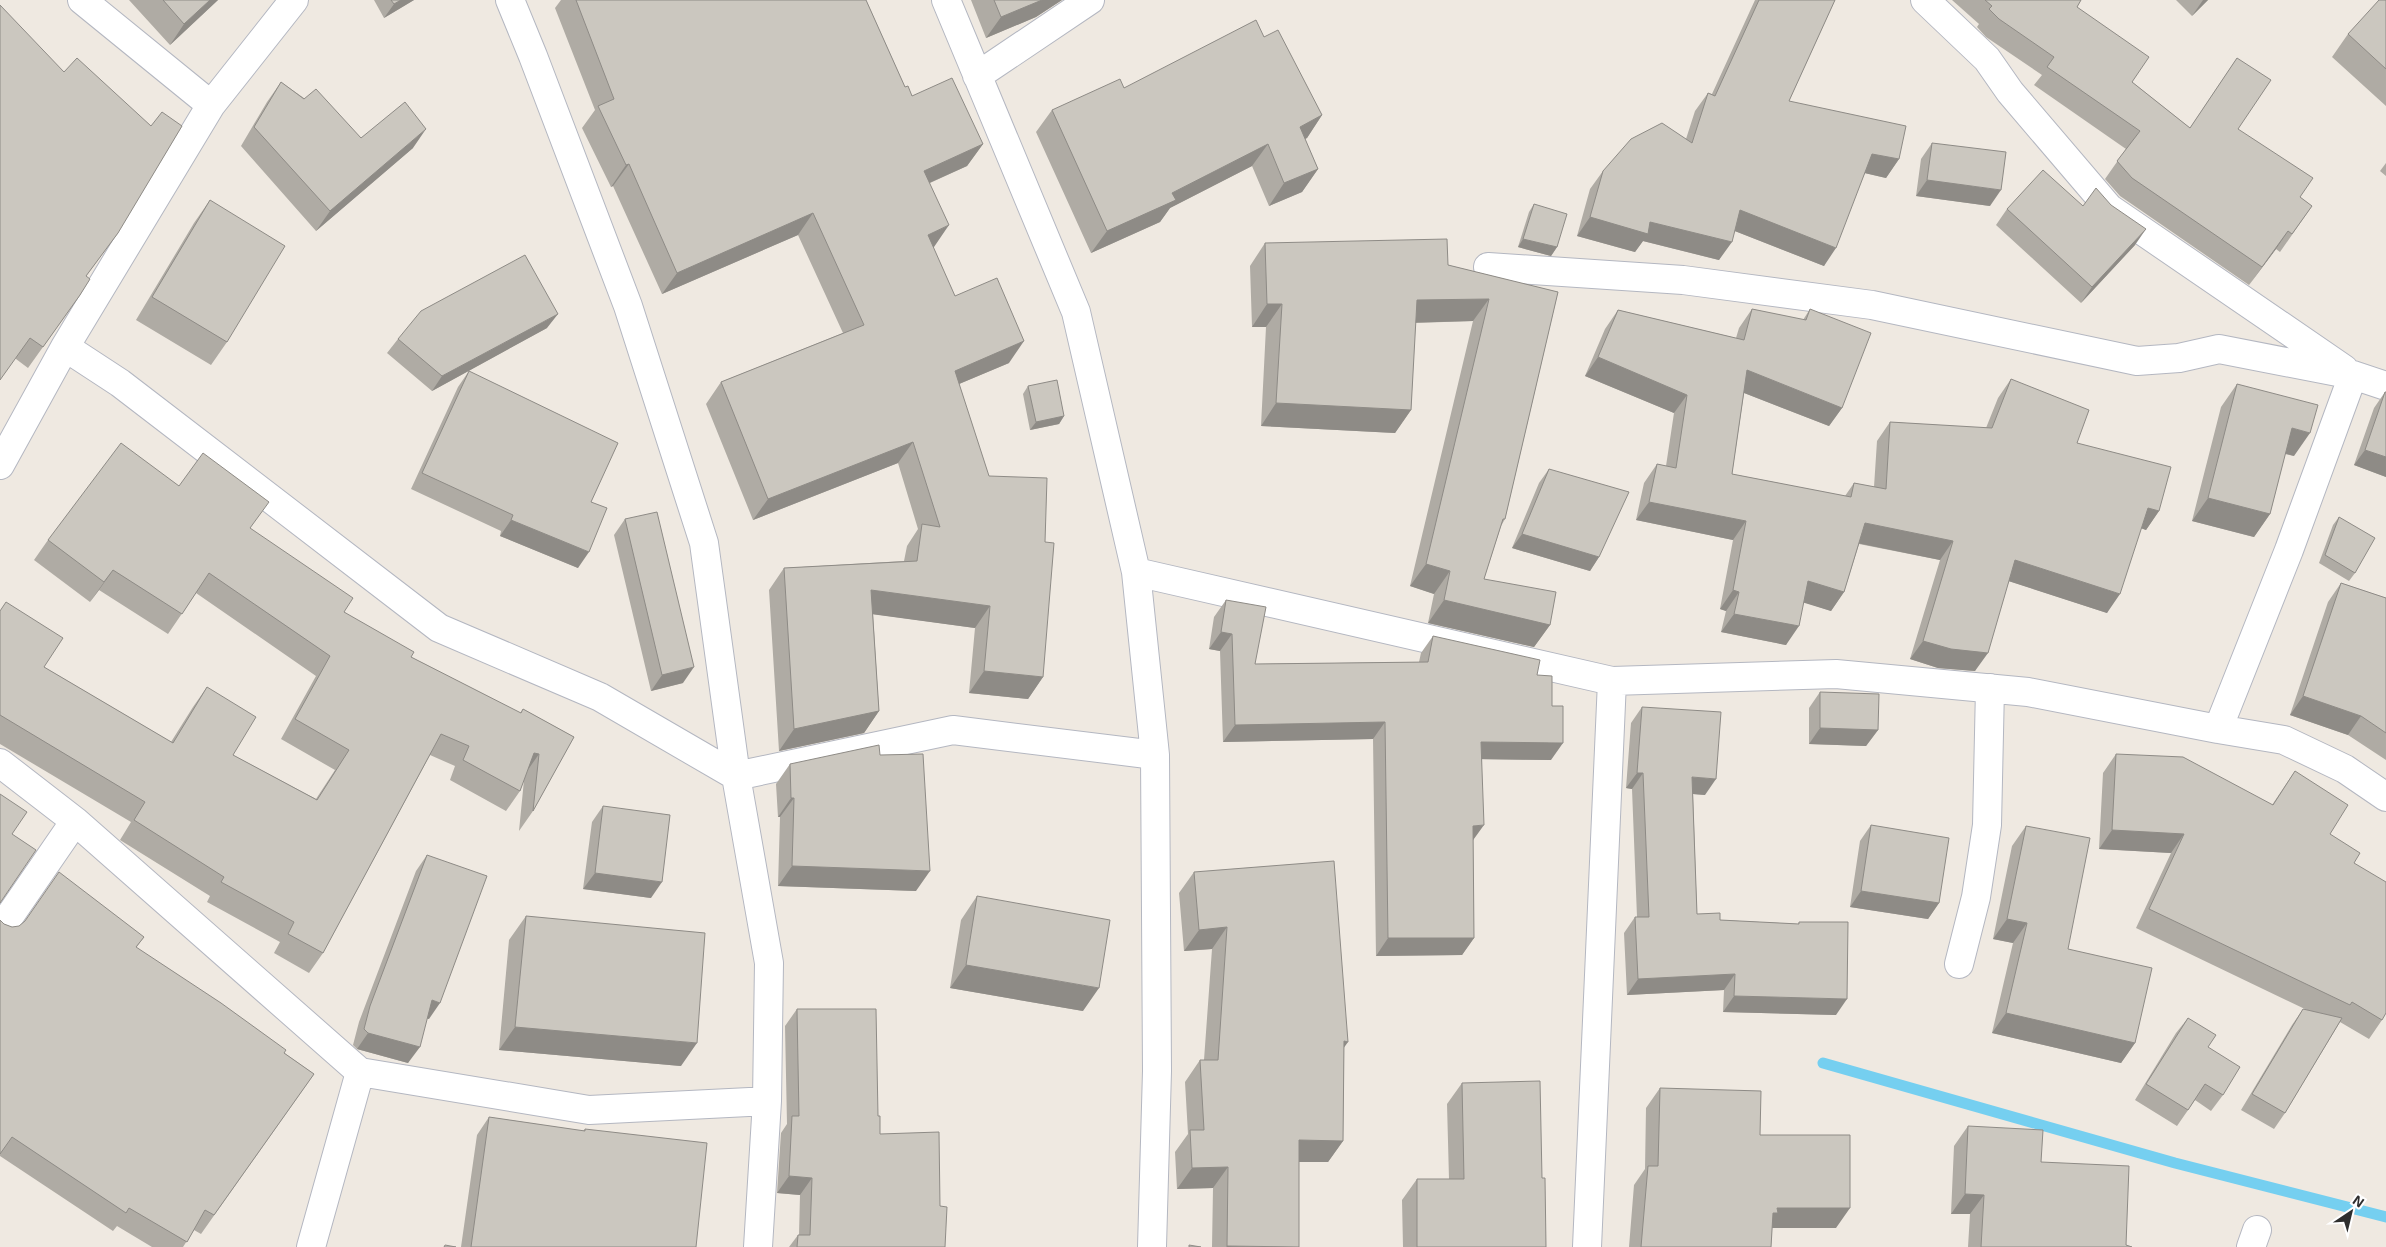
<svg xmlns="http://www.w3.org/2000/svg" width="2386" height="1247" viewBox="0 0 2386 1247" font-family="'Exo 2',sans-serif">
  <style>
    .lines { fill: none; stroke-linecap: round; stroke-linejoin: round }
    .stream { stroke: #75cff0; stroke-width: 11 }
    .minor-casing { stroke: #b4b7c1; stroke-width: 30 }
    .minor { stroke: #fff; stroke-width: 28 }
    .wall { fill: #afaba4 }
    .shaded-wall { fill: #8e8b86 }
    .building { fill: #cbc7bf; stroke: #8e8b86 }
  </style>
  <rect width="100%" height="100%" fill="#efe9e1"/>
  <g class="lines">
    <path class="stream" d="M1823,1063L2175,1163L2386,1217"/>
    <g class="minor-casing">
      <path id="minor" d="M82,0L211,105
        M510,0L533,56L628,306L704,543L736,776L769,963L767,1101L758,1247
        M946,0L1076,312L1136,572L1155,755L1157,1071L1152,1247
        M1925,0L1987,59L2010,92L2109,208L2344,369
        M977,76L1090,0
        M1488,267L1683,280L1872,305L2137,361L2179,358L2219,349L2353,375L2386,386
        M65,347L120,383L439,628L600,697L736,776L953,730L1155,755
        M0,465L65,347L211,105L294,0
        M1136,572L1612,681L1836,674L2028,692L2218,729L2284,740L2345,769L2386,797
        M2218,729L2289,550L2353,375
        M0,763L75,821L360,1072L589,1110L767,1101
        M0,930L75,821
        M1959,964L1976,897L1987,825L1990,688
        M311,1247L360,1072
        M1587,1247L1612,681
        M2251,1247L2257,1230"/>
    </g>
    <use href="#minor" class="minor"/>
  </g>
  <path class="wall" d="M129,0H218L170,45Z
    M374,0H414L384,18Z
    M561,0H866L905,87L912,96L983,144L967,166L930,183L934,247H933L955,296L1009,363L959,384L1043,677L1028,699L969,693L975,628L873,614L879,711L864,733L779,751L769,590L784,568L904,561L907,546L918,529L898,463L753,520L706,404L721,382L843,333L798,235L662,294L613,186L611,187L582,128L595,110L555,8Z
    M971,0H1062L1036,17L986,38Z
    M1755,0H1835L1789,101L1899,159L1886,178L1865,173L1824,266L1735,231L1719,260L1643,241L1635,252L1577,236L1590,189L1603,171L1686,139L1695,111L1708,93L1712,94Z
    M1952,0H2081L2077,7L2132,82L2190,128L2237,58L2238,129L2300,197L2312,206L2280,252L2276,249L2249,285L2120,196L2105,179L2126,149L2034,85L2042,75L1986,37L1977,27L1979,24Z
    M2176,0H2208L2192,16Z
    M2386,0V106L2332,57L2348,34Z
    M0,5L118,233L86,276L80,295L28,368L16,359Z
    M1264,37L1322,115L1307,138L1305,139L1318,169L1302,192L1269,206L1252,166L1170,208L1160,222L1091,253L1036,132L1052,110L1124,88Z
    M281,82L361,138L413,148L316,231L241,146L267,102Z
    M1932,143L1990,206L1916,196L1921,159Z
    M2386,163V176L2380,171Z
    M210,200L227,342L211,365L136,320L194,223Z
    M1534,204L1557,247L1551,256L1518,247L1529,212Z
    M2007,209L2135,245L2081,303L1996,225Z
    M1265,243L1448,265L1558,292L1505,519L1501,526L1484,579L1550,625L1534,647L1428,623L1434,594L1410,586L1473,321L1415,323L1411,410L1395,433L1261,426L1266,327H1252L1250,266Z
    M1752,309L1803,320L1810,309L1842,408L1829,426L1744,393L1732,474L1845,496L1854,483L1874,487L1877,441L1890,422L1986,428L1998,398L2011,379L2077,443L2159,511L2146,530L2141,528L2107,613L2009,581L1975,671L1938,668L1910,659L1940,560L1859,544L1844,592L1831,611L1804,602L1786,645L1721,632L1726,611L1720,609L1733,540L1636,520L1644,483L1657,464L1666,466L1674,413L1585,376L1605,329L1618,310L1736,338L1739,328Z
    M547,328L432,391L387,353L398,339Z
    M469,371L591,502L578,568L500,536L501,531L411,489L458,387Z
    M2237,384L2294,456L2285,454L2270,514L2254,537L2192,521L2221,407Z
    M1028,386L1064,416L1059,424L1030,430L1023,394Z
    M2385,392H2386V477L2354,465L2374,408Z
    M1549,469L1599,557L1590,571L1512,548L1539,483Z
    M179,486L251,529L344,612L411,657L520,713L523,709L574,737L533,811L519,831L524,780L520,791L506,811L450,780L455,766L430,755L323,953L309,973L274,953L280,942L207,902L210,896L120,840L131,822L0,744V611L44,667L171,742L193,707L207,687L233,755L316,799L335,770L281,739L316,676L196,593L168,634L99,590L90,602L34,560L48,540Z
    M2339,517L2355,573L2349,581L2319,563L2333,525Z
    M625,519L683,683L651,691L614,535Z
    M2341,583L2386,598V760L2348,735L2290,715L2328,602Z
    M1226,600L1255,664L1419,662L1421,653L1433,636L1537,675L1551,760L1482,759L1473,841L1474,938L1462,955L1376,956L1373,739L1223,742L1220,651L1209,649L1214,617Z
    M1820,692L1878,730L1866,746L1809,744V708Z
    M1642,707L1705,795L1693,794L1697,914L1720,920L1798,924L1799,922L1836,1015L1723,1012L1724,990L1627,995L1624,933L1635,917H1637L1632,789L1626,788L1631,723Z
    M2116,754L2272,805L2295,771L2330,834L2354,863L2382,1020L2369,1039L2340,1022L2285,1113L2274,1129L2241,1110L2292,1025L2303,1009L2307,1010L2136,928L2171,853L2099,849L2103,773Z
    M880,755L916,891L778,886L780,817H778L776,784L790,764Z
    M603,806L651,898L583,889L592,822Z
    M1871,825L1939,903L1928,919L1850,907L1860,841Z
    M2026,826L2068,949L2135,1043L2121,1063L1992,1033L2013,943L1993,939L2012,846Z
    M427,855L429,1019H427L408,1063L357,1049L353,1045L359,1022L416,871Z
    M1194,872L1344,1048L1343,1141L1328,1162H1299V1247H1212L1213,1188L1177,1189L1175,1152L1188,1134L1185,1082L1200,1060H1204L1212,949L1184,951L1179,893Z
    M977,896L1083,1011L950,988L961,920Z
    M526,916L681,1066L499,1050L509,940Z
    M0,920L4,924L12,927L144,937L136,948L314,1074L201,1234L194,1230L183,1247H152L117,1226L113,1231L0,1156Z
    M797,1009L878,1116L880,1134L940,1206L945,1247H789L798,1235H799L800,1195L777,1193L781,1133L787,1124L785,1026Z
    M2188,1018L2223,1095L2211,1111L2195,1100L2177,1126L2135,1100L2176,1033Z
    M1462,1083L1542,1178L1546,1247H1403L1402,1200L1417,1179H1449L1447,1104Z
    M1660,1088L1760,1135L1836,1228H1772L1771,1247H1629L1634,1185L1645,1169L1646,1108Z
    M489,1117L583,1131L585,1129L696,1247H461L477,1135Z
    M1968,1126L2041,1162L2126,1245L2132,1247H1968L1970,1214H1951L1954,1146Z"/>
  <path class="shaded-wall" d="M210,0H218L170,45L184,24Z
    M401,0H414L384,18L394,4Z
    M1042,0H1062L1036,17L986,38L1001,17Z
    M2203,0H2208L2192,16Z
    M1322,115L1307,138L1284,149L1300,127Z
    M426,129L413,148L316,231L330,211Z
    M983,144L967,166L909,192L924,171Z
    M1268,144L1252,166L1170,208L1160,222L1091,253L1107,231L1172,193Z
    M1872,154L1899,159L1886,178L1860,172Z
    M629,164L613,186L611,187L626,165Z
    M1318,169L1302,192L1269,206L1284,183Z
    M1927,180L2001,190L1990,206L1916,196Z
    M1740,210L1836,248L1824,266L1727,228Z
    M813,213L798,235L662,294L677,273Z
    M1590,217L1650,222L1732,242L1719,260L1643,241L1635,252L1577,236Z
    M949,225L934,247L913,256L928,235Z
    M2146,229L2135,245L2081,303L2092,287Z
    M2288,231L2276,249L2249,285Z
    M1523,239L1557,247L1551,256L1518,247Z
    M1489,299L1473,321L1401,323L1417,300Z
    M1267,304H1282L1266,327H1252Z
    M558,314L547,328L432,391L442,376Z
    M1024,341L1009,363L940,392L955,371Z
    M1598,357L1687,395L1674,413L1585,376Z
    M1747,370L1842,408L1829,426L1734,389Z
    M1276,403L1411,410L1395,433L1261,426Z
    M1064,416L1059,424L1030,430L1036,422Z
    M2292,428L2310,433L2294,456L2276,451Z
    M913,442L898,463L753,520L768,499Z
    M2365,450L2386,457V477L2354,465Z
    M2208,498L2270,514L2254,537L2192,521Z
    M1649,502L1746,521L1733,540L1636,520Z
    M2148,508L2159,511L2146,530L2135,526Z
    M511,520L589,552L578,568L500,536Z
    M1865,523L1953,541L1940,560L1852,542Z
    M1522,534L1599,557L1590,571L1512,548Z
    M2015,560L2120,594L2107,613L2002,579Z
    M1426,564L1450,571L1434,594L1410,586Z
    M113,570L99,590L90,602L104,582Z
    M1808,581L1844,592L1831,611L1795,600Z
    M871,590L990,606L975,628L856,612Z
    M1733,590L1739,592L1726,611L1720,609Z
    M1444,600L1550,625L1534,647L1428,623Z
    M1734,614L1799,626L1786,645L1721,632Z
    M1221,632L1232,634L1220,651L1209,649Z
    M1923,641L1988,653L1975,671L1938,668L1910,659Z
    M694,667L683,683L651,691L662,675Z
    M984,671L1043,677L1028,699L969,693Z
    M2303,696L2361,716L2348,735L2290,715Z
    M879,711L864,733L779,751L794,729Z
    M1385,722L1373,739L1223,742L1235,725Z
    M1820,728L1878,730L1866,746L1809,744Z
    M1481,742L1563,743L1551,760L1469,759Z
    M534,753L539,754L525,774Z
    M1637,773H1643L1632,789L1626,788Z
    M1692,777L1716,779L1705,795L1681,793Z
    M791,798H794L780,817H778Z
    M1484,825L1471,843L1473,826Z
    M2112,830L2184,834L2171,853L2099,849Z
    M792,866L930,871L916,891L778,886Z
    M595,873L662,882L651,898L583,889Z
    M1861,891L1939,903L1928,919L1850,907Z
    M2007,919L2027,923L2013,943L1993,939Z
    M1227,927L1212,949L1184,951L1199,930Z
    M1388,938H1474L1462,955L1376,956Z
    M966,965L1099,988L1083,1011L950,988Z
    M1735,974L1724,990L1627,995L1638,979Z
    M1734,996L1847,999L1836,1015L1723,1012Z
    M432,1000L440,1003L429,1019L421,1016Z
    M2006,1013L2135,1043L2121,1063L1992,1033Z
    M515,1027L697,1043L681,1066L499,1050Z
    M368,1033L420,1047L408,1063L357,1049Z
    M1344,1041L1348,1042L1333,1063Z
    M1299,1140L1343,1141L1328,1162H1284Z
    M1228,1167L1213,1188L1177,1189L1192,1168Z
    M789,1176L812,1178L800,1195L777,1193Z
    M1965,1194L1984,1195L1970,1214H1951Z
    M1777,1208H1850L1836,1228H1767L1773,1213Z
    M1227,1246L1299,1247H1226Z"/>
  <path class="building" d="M163,0H210L184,24Z
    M391,0H401L394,4Z
    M576,0H866L905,87L908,86L912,96L952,78L983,144L924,171L949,225L928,235L955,296L997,278L1024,341L955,371L989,476L1047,478L1045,542L1054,543L1043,677L984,671L990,606L871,590L879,711L794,729L784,568L917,561L922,524L940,527L913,442L768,499L721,382L864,325L813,213L677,273L629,164L626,165L598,106L614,99Z
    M994,0H1042L1001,17Z
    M1759,0H1835L1789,101L1906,126L1899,159L1872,154L1836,248L1740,210L1732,242L1650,222L1648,234L1590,217L1603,171L1631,139L1662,123L1692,143L1708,93L1715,96Z
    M1985,0H2081L2077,7L2149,57L2132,82L2190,128L2237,58L2271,80L2238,129L2313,178L2300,197L2312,206L2292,234L2288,231L2262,267L2132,178L2117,161L2140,131L2047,67L2054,57L1999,19L1989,9L1992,6Z
    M2379,0H2386V69L2348,34Z
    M0,5L64,72L77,58L151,126L162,112L182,126L118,233L86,276L90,279L80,295L43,347L30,338L0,380Z
    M1256,20L1264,37L1278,30L1322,115L1300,127L1318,169L1284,183L1268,144L1172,193L1176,200L1107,231L1052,110L1120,79L1124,88Z
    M281,82L304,99L316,89L361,138L405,102L426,129L330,211L254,127Z
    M1932,143L2006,152L2001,190L1927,180Z
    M2043,170L2083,206L2096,188L2111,205L2146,229L2092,287L2007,209Z
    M210,200L285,246L227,342L152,297Z
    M1534,204L1567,214L1557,247L1523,239Z
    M1447,239L1448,265L1558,292L1505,519H1503L1484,579L1556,592L1550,625L1444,600L1450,571L1426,564L1489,299L1417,300L1411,410L1276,403L1282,304H1267L1265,243Z
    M525,255L558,314L442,376L398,339L421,311Z
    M1752,309L1806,320L1810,309L1871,333L1842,408L1747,370L1732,474L1851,497L1854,483L1886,489L1890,422L1992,428L2011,379L2089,410L2077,443L2171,467L2159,511L2148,508L2120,594L2015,560L1988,653L1951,649L1923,641L1953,541L1865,523L1844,592L1808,581L1799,626L1734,614L1739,592L1733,590L1746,521L1649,502L1657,464L1676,468L1687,395L1598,357L1618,310L1744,340Z
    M469,371L618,443L591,502L607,508L589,552L511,520L513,515L422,473Z
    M1057,380L1064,416L1036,422L1028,386Z
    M2237,384L2318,405L2310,433L2292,428L2270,514L2208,498Z
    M2385,392H2386V457L2365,450Z
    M121,443L179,486L203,453L269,502L250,528L353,598L344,612L414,652L411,657L521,713L523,709L574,737L533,811L539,754L534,753L520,791L463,760L469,746L441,734L323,953L288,934L294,922L221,882L224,877L134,820L145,802L0,715V611L6,602L63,638L44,667L173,743L207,687L256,717L233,755L317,800L349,750L295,719L330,656L209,573L182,614L113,570L104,582L48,540Z
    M1549,469L1629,492L1599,557L1522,534Z
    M657,512L694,667L662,675L625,519Z
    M2339,517L2375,538L2355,573L2325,555Z
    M2341,583L2386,598V733L2361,716L2303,696Z
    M1226,600L1266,607L1255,664L1428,662L1433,636L1540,660L1537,675L1552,676V706H1563V743L1481,742L1484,825L1473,826L1474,938H1388L1385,722L1235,725L1232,634L1221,632Z
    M1820,692L1879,694L1878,730L1820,728Z
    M1642,707L1721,712L1716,779L1692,777L1697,914L1720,913V920L1799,924V922H1848L1847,999L1734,996L1735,974L1638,979L1635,917H1649L1643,773H1637Z
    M879,745L880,755L923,754L930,871L792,866L794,798H791L790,764Z
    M2116,754L2183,757L2273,805L2295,771L2348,805L2330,834L2360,853L2354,863L2386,882V1013L2382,1020L2352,1002L2350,1005L2149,909L2184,834L2112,830Z
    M0,794L27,812L12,834L36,850L0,903Z
    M603,806L670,815L662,882L595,873Z
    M1871,825L1949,838L1939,903L1861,891Z
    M2026,826L2090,838L2068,949L2152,968L2135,1043L2006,1013L2027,923L2007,919Z
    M427,855L487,876L440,1003L432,1000L420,1047L368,1033L364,1029L370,1006Z
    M1334,861L1348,1042L1344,1041L1343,1141L1299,1140V1247L1227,1246L1228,1167L1192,1168L1190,1130H1204L1200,1060H1218L1227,927L1199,930L1194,872Z
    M59,872L144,937L136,947L221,1003L286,1050L284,1053L314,1074L214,1215L205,1210L187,1242L129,1208L126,1213L12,1137L0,1154V920L4,924L12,927L19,926L25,921Z
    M977,896L1110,920L1099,988L966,965Z
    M526,916L705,933L697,1043L515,1027Z
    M797,1009H876L878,1116H880V1134L939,1132L940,1206L947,1207L945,1247H797L798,1235H810L812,1178L789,1176L792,1116H799Z
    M2303,1009L2342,1018L2285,1113L2252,1094Z
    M2188,1018L2216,1035L2208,1047L2240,1067L2223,1095L2205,1084L2188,1110L2146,1084Z
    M1540,1081L1542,1178H1545L1546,1247H1417V1179H1464L1462,1083Z
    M1660,1088L1761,1091L1760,1135H1850V1208H1777L1778,1213H1773L1771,1247H1641L1648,1166H1658Z
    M489,1117L585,1131V1129L707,1143L696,1247H471Z
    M1968,1126L2043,1130L2041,1162L2129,1166L2126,1245L2132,1247H1981L1984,1195L1965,1194Z
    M445,1245L456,1247H444Z
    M1189,1245L1201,1247H1189Z"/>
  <g transform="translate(2351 1212) rotate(35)" stroke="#ffffff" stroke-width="4" paint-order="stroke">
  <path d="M0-4L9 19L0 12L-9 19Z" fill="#2e2e2e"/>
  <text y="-8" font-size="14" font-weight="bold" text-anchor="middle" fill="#2e2e2e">N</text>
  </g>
</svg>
